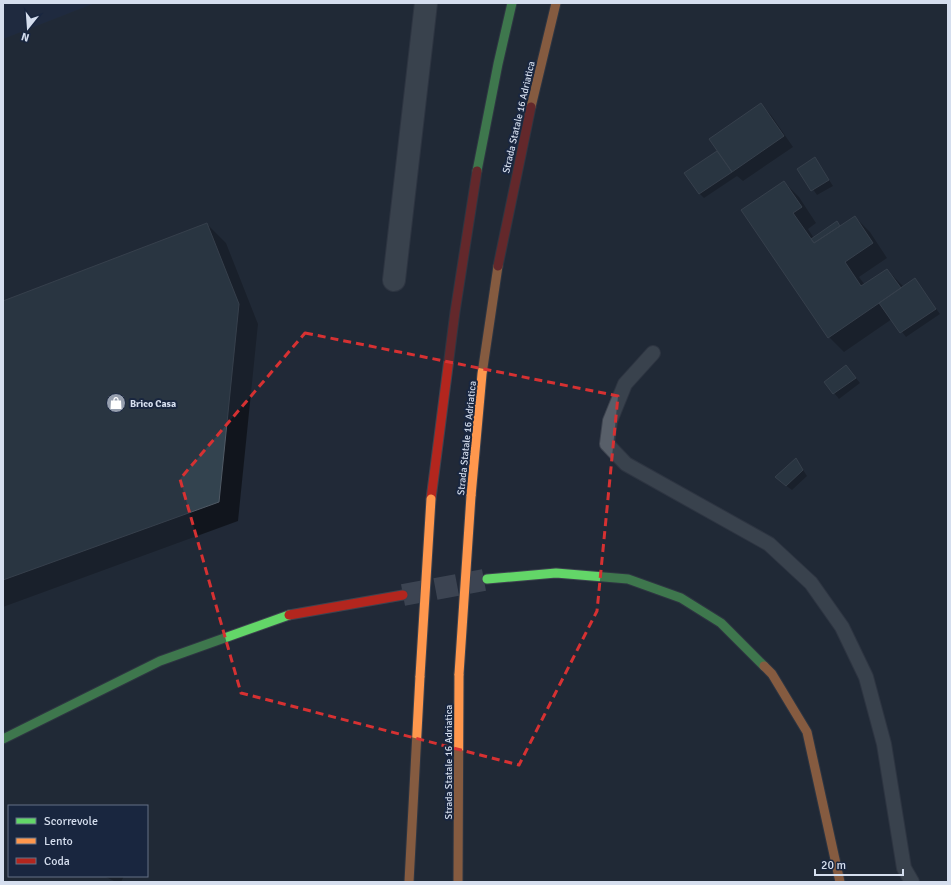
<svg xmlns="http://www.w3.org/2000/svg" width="951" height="885" viewBox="0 0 951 885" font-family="Signika,sans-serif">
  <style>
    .built { fill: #1e2c49 }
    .shadow { fill: #0007 }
    .building { fill: #33434f; stroke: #505a65 }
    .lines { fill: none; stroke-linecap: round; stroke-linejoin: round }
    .secondary-tunnel { stroke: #3c4452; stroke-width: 22; stroke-dasharray: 22 11; stroke-linecap: butt }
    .lane-casing { stroke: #3d434f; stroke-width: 16 }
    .street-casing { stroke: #3d434f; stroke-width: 24 }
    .fast-casing { stroke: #3d434f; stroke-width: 11 }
    .slow-casing { stroke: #3d434f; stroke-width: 11 }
    .jam-casing { stroke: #3d434f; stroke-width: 11 }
    .lane { stroke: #585f69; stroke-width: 14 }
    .street { stroke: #585f69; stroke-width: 22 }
    .fast { stroke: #63d668; stroke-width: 9 }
    .slow { stroke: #ff974d; stroke-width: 9 }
    .jam { stroke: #b3261e; stroke-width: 9 }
    .slow-bridge-casing { stroke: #3d434f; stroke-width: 11; stroke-linecap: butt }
    .slow-bridge { stroke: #ff974d; stroke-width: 9 }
    .marked { fill: none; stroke: #d63132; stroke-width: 3; stroke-dasharray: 8 5; stroke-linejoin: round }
    .labels { text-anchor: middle; stroke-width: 4; stroke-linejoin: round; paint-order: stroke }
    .street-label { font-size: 10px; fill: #d5deee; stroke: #19263f }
    .poi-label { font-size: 10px; font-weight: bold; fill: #d5deee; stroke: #19263f; text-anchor: start }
  </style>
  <rect width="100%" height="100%" fill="#212937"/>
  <path class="built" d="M3,3H95L3,39Z"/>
  <path class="shadow" d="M761,105L771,115L793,147L743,181L737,176L704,198L699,193L717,152L721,155Z
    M815,158L833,186L817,195L799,169Z
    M784,182L799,197L816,223L808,229L814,238L837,222L841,226L855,217L870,232L887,258L859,277L865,285L887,270L904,287L915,280L940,314L906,337L892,319L844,352L829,337Z
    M207,224L226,243L258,324L238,521L3,607V302Z
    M846,366L860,383L839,399L825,382Z
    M796,459L807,476L792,490L781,482Z
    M104,876H124L121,882H116Z"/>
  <path class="building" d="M761,103L784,136L732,172L709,139Z
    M717,151L732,172L699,194L684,173Z
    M815,157L829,180L811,191L797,169Z
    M784,181L802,207L793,213L814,243L855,216L873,243L845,262L861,286L887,269L901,288L828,338L741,210Z
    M837,221L840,226L814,243L811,239Z
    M207,223L239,304L219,502L3,580V301Z
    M915,278L936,309L900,333L879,303Z
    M846,365L856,378L833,394L824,382Z
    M796,458L803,470L786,486L775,477Z"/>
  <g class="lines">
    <path class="secondary-tunnel" d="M403,595L484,580"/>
    <g class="lane-casing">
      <path id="lane" d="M653,353L625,384L610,421L607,444L626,464L769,544L811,583L842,627L866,677L884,744L904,868L912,882"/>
    </g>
    <g class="street-casing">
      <path id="street" d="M394,280L426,3"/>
    </g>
    <g class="fast-casing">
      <path id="fast" d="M477,171L498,64L512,3
        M487,579L556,573L628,579L681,598L721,623L764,666
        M3,739L160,661L289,615"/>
    </g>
    <g class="slow-casing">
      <path id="slow" d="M531,107L556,3
        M471,496L482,374L498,266
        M764,666L772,674L807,732L840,882
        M409,882L420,676
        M458,882L459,674"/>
    </g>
    <g class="jam-casing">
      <path id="jam" d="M498,266L531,107
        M431,499L455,312L477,171
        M289,615L403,595"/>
    </g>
    <use href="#lane" class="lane"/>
    <use href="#street" class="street"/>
    <use href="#fast" class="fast"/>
    <use href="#slow" class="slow"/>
    <use href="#jam" class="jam"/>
    <g class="slow-bridge-casing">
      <path id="slow-bridge" d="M459,674L471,496
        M420,676L431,499"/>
    </g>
    <use href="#slow-bridge" class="slow-bridge"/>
  </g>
  <path d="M0 0H951V885H0ZM305,333L618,396L597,611L519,765L241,693L180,479Z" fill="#212937" fill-opacity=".55" fill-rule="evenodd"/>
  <path class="marked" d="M305,333L618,396L597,611L519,765L241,693L180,479Z"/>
  <defs>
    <g id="shop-disc" transform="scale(1)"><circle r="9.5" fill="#969fae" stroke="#19263f"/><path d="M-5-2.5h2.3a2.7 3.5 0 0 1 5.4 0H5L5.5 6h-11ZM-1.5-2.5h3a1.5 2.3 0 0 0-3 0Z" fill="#fff"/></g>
  </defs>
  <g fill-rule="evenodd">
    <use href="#shop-disc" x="116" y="403"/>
  </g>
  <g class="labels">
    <g class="street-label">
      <text transform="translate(518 117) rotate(-77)" y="4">Strada Statale 16 Adriatica</text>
      <text transform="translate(466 438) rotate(-84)" y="4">Strada Statale 16 Adriatica</text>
      <text transform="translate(448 762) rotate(-90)" y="4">Strada Statale 16 Adriatica</text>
    </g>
    <g class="poi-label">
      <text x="130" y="407">Brico Casa</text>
    </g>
  </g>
  <rect width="951" height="885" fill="none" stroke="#d5deee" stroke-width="8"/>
  <rect x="8" y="805" width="140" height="72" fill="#19263f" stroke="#647085"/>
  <rect x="16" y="818" width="20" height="6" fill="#63d668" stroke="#647085"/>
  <text x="44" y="825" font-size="12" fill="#d5deee">Scorrevole</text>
  <rect x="16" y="838" width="20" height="6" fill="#ff974d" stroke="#647085"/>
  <text x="44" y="845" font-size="12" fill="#d5deee">Lento</text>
  <rect x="16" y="858" width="20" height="6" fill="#b3261e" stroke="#647085"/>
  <text x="44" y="865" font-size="12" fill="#d5deee">Coda</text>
  <g transform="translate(28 28) rotate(197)" stroke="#19263f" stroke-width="3" paint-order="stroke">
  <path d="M0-3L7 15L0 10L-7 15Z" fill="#d5deee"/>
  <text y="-6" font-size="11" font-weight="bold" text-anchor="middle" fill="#d5deee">N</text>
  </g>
  <path d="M815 869v6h88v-6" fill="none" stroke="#d5deee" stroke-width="2"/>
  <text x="821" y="869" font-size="12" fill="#d5deee" stroke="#19263f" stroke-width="3" paint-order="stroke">20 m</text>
</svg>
